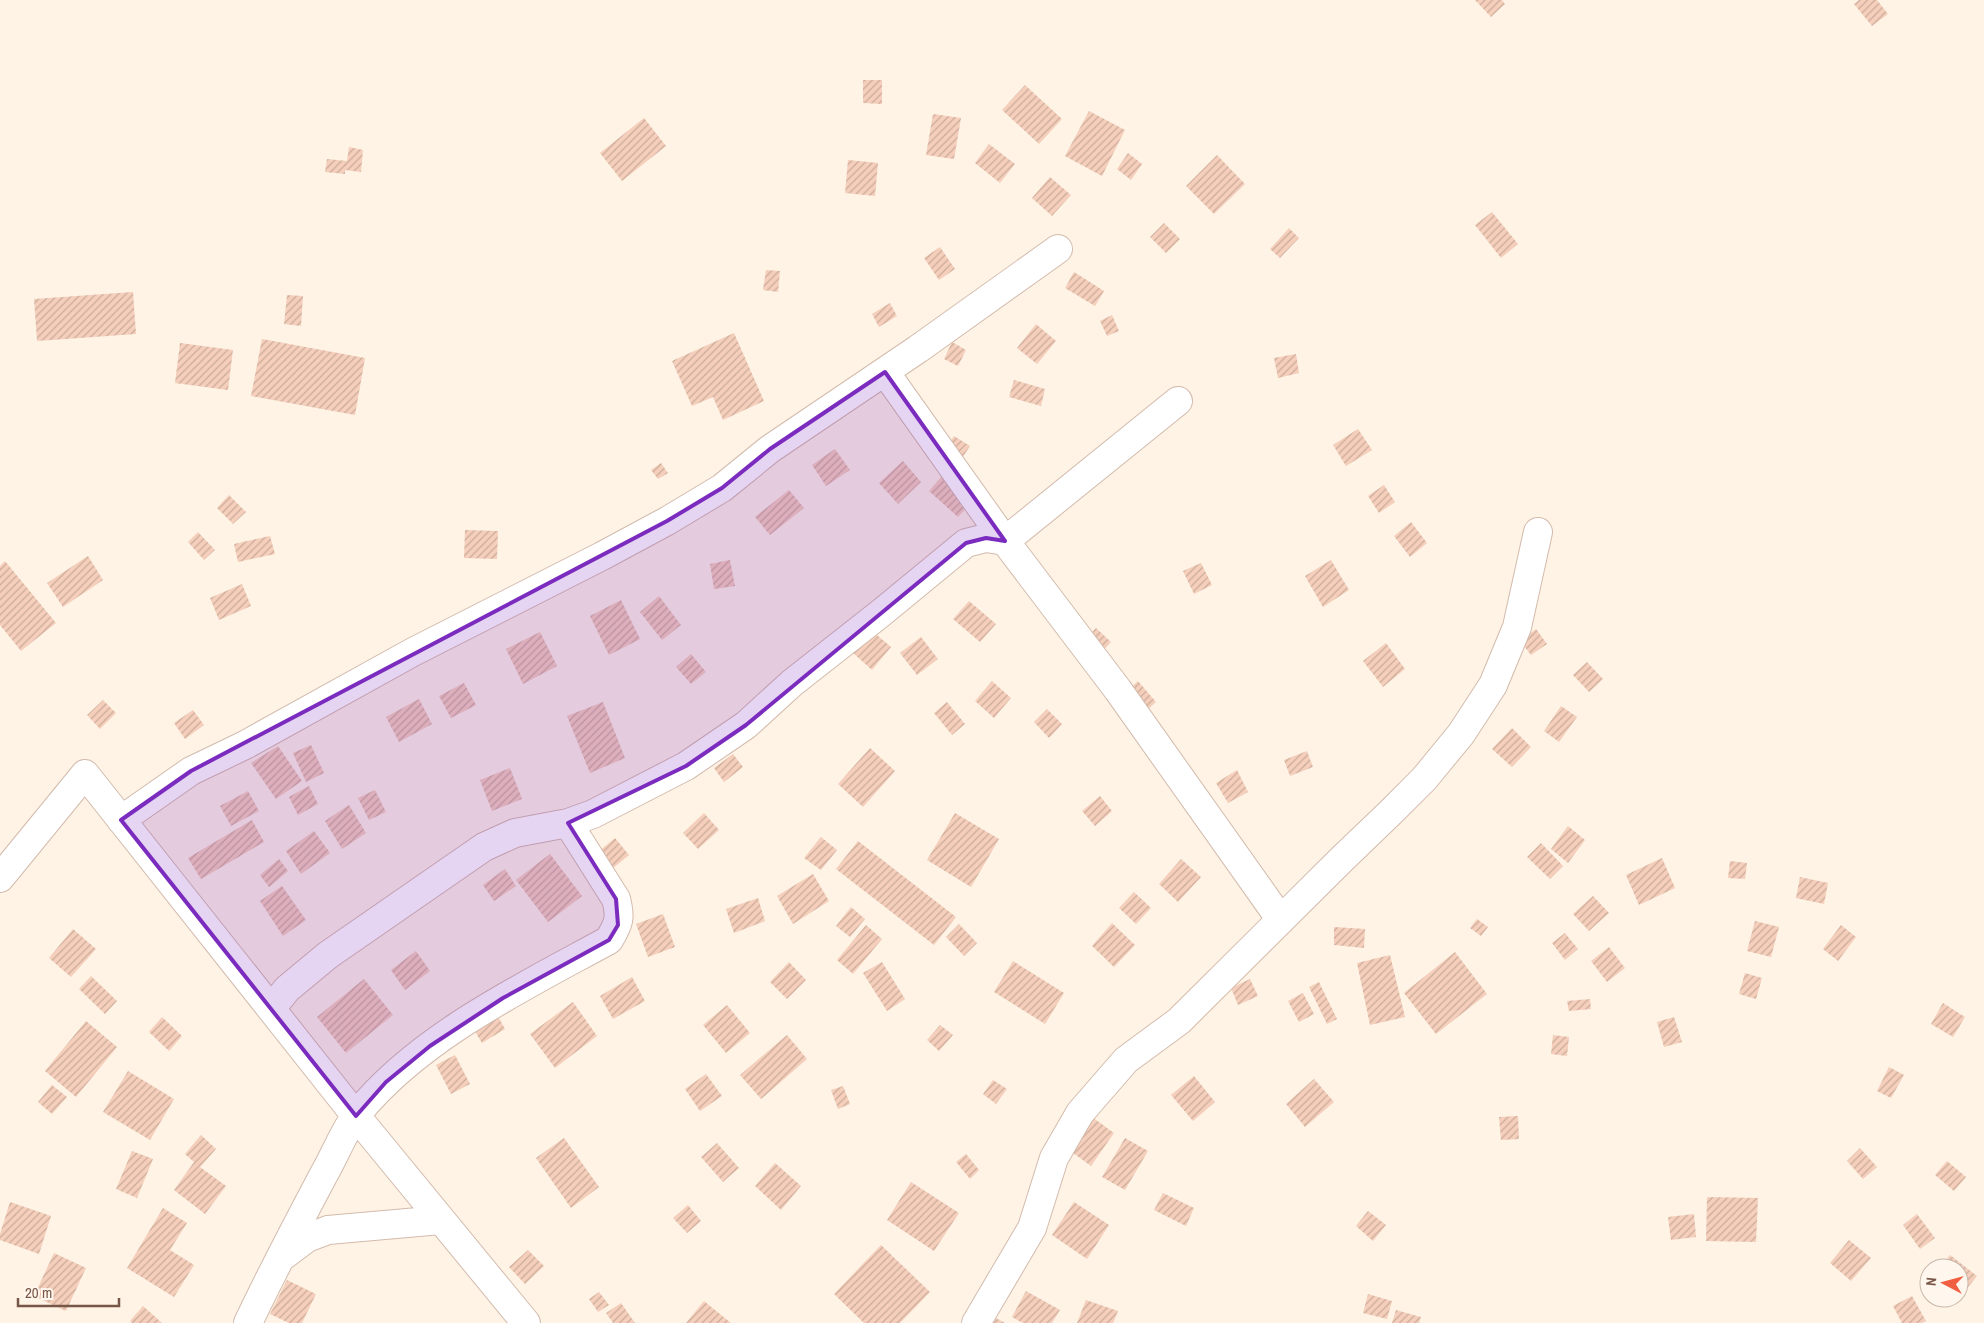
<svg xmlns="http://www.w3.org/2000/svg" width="1984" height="1323" viewBox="0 0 1984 1323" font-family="'Archivo Narrow',sans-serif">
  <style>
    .building { fill: url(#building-hatch) }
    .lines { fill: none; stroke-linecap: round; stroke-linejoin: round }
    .minor-casing { stroke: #d3bbad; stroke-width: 30 }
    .minor { stroke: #fff; stroke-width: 28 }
    .marked { fill: #7b2cbf; fill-opacity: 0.2; stroke: #7b2cbf; stroke-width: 4; stroke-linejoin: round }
  </style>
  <defs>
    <pattern id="building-hatch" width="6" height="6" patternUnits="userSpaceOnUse" patternTransform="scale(1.25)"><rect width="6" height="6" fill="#f5cfbb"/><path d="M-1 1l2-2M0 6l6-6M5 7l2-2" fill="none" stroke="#cbab9a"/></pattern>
  </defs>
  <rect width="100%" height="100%" fill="#fef3e5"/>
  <path class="building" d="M1475,0H1502L1505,4L1491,17Z
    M1859,0H1877L1888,14L1872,26L1854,4Z
    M863,80H882V104L863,103Z
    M1025,85L1062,119L1039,144L1002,110Z
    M1089,111L1125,130L1102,176L1065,156Z
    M933,114L961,118L954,159L926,155Z
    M644,118L666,146L622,181L600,153Z
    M989,144L1015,164L1000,183L975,163Z
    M349,147L363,150L361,172L345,170V174L325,172L327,159L347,161Z
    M1128,153L1142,164L1131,180L1117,169Z
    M1217,155L1245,184L1214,214L1186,186Z
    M848,160L878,163L875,196L845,193Z
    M1050,177L1071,195L1052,216L1032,198Z
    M1492,212L1518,244L1501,258L1475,225Z
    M1164,223L1180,239L1166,253L1150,237Z
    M1289,228L1299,238L1280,258L1270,249Z
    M940,247L955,269L939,280L924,258Z
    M766,270L780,271L778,292L763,290Z
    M1074,272L1104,291L1095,306L1065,288Z
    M133,292L136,334L37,341L34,299Z
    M287,295L303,296L301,326L284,324Z
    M890,303L897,316L879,327L872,314Z
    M1112,315L1119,331L1107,336L1100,321Z
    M1036,324L1056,341L1037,364L1017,348Z
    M734,333L764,401L723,420L713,397L692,406L672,361Z
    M262,339L365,358L355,415L251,396Z
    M952,342L966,350L958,366L944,359Z
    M180,343L233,350L228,390L175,383Z
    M1296,354L1299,373L1278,378L1274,358Z
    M1014,380L1045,389L1041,406L1009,397Z
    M1358,429L1372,450L1346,466L1333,445Z
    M954,436L970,446L960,461L945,450Z
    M835,449L850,470L826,486L812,465Z
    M903,461L921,482L898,504L879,483Z
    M661,463L668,473L658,479L651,470Z
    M951,466L980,493L958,517L929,491Z
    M1384,485L1395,502L1379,513L1368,496Z
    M789,490L804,508L770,535L755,517Z
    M229,495L246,512L233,524L217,508Z
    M1411,522L1427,543L1410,557L1394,536Z
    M465,530L498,531L497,559L464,558Z
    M198,532L215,550L204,560L188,542Z
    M270,536L275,554L238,562L234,544Z
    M88,556L103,580L63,607L47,583Z
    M730,560L735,586L714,589L710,564Z
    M1331,560L1349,590L1323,607L1305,576Z
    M5,561L56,623L21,651L0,625V566Z
    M1201,563L1212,585L1194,594L1183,571Z
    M242,584L251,606L219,620L210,598Z
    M659,596L681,625L662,640L640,612Z
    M621,600L640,639L609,655L590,616Z
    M969,601L996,624L980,642L953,619Z
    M1096,628L1111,642L1100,654L1085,640Z
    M1536,629L1547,644L1531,655L1520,641Z
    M871,630L891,647L872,670L852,652Z
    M540,632L557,666L523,684L506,649Z
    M921,637L938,659L917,675L900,653Z
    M1386,643L1405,669L1383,687L1363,661Z
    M691,654L706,672L691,684L676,667Z
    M1587,662L1603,679L1589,692L1573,675Z
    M992,681L1011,698L994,718L975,701Z
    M1138,681L1156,702L1145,712L1127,691Z
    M464,683L476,705L451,718L439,696Z
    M419,699L432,724L399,742L386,717Z
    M103,700L116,713L100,729L87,715Z
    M603,702L625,758L590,773L567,716Z
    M947,702L965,724L952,735L934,713Z
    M1561,706L1577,717L1559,742L1544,731Z
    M1047,709L1062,724L1049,738L1034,722Z
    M193,710L204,725L185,739L174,723Z
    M1512,728L1531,747L1512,767L1492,749Z
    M311,745L324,773L306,782L293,753Z
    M278,746L302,781L276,799L251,763Z
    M870,748L895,771L863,807L838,784Z
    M1307,751L1313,767L1290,776L1284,760Z
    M733,754L743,767L724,782L714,768Z
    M510,768L522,799L492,811L480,780Z
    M1237,770L1248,792L1228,803L1216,783Z
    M309,786L318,804L298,815L289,797Z
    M375,790L386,812L369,820L358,798Z
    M248,791L259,811L231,826L220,806Z
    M1100,796L1112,811L1095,826L1082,811Z
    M349,805L366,833L342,849L325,821Z
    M704,813L719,830L698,849L683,833Z
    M955,813L999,839L971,887L927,860Z
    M252,820L264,842L201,879L188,858Z
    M1568,826L1585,840L1568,863L1551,849Z
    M314,831L330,853L301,874L286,851Z
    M821,837L837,850L821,870L804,858Z
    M615,838L629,855L612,869L598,852Z
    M858,841L956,917L934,945L836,869Z
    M1541,843L1563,866L1550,879L1527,857Z
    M550,854L582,896L548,922L516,880Z
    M1662,858L1675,888L1639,905L1626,875Z
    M279,859L288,871L269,887L260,875Z
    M1181,859L1201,877L1178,902L1159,884Z
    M1730,861L1747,863L1745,879L1728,878Z
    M505,869L516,886L494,901L483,885Z
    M813,874L829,901L793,924L777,896Z
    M1800,877L1828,883L1824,904L1796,898Z
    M282,886L306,920L283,936L260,901Z
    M1134,892L1151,908L1136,924L1119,908Z
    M1593,896L1609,913L1589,931L1573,914Z
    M758,898L765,921L734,933L726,909Z
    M851,907L865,919L850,937L836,926Z
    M663,914L675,947L648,957L636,924Z
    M1477,919L1488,927L1481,936L1470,928Z
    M1755,921L1779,927L1771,957L1747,951Z
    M1112,923L1135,945L1114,967L1092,946Z
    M959,924L977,943L964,956L946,937Z
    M866,925L882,939L853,974L837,960Z
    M1841,925L1856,937L1838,961L1823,949Z
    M1334,927L1365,929L1364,948L1334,945Z
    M73,929L96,949L71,977L49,958Z
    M1565,933L1578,949L1565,960L1552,943Z
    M1609,947L1625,968L1607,982L1591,961Z
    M416,951L430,971L405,990L391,970Z
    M1455,952L1487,994L1436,1034L1404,993Z
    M1390,955L1405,1017L1370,1025L1357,963Z
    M1013,961L1064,993L1045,1024L994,992Z
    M789,962L806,980L787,999L770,982Z
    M882,962L905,999L887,1011L863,973Z
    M1745,973L1762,978L1756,999L1739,994Z
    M91,976L117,1001L105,1014L79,989Z
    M632,977L645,1001L613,1019L600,996Z
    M364,979L393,1015L346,1053L317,1017Z
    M1250,979L1258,996L1238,1005L1231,988Z
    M1319,982L1337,1019L1327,1024L1309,987Z
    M1303,993L1314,1014L1299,1022L1288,1001Z
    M1590,999L1591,1009L1569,1011L1567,1001Z
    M573,1002L597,1036L555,1068L530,1034Z
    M1943,1003L1965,1017L1953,1037L1931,1024Z
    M727,1005L750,1033L726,1053L703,1025Z
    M495,1011L505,1029L482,1043L471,1025Z
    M162,1017L182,1036L169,1051L149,1032Z
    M1674,1017L1682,1042L1664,1047L1657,1022Z
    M86,1021L117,1047L76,1097L45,1071Z
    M940,1025L953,1035L939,1051L927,1040Z
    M787,1035L807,1059L761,1099L740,1075Z
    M1553,1035L1569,1037L1567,1056L1551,1054Z
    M455,1055L470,1084L451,1094L436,1065Z
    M1889,1067L1904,1075L1891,1098L1877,1091Z
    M128,1071L174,1099L150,1140L103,1112Z
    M706,1074L722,1096L700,1111L685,1089Z
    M1194,1076L1215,1102L1193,1121L1171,1095Z
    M1314,1079L1334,1102L1305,1127L1286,1104Z
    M993,1080L1007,1089L996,1104L983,1094Z
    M52,1085L67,1097L52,1114L38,1102Z
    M843,1086L850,1104L838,1109L831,1090Z
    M1518,1116L1519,1139L1501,1140L1499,1117Z
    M1092,1117L1114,1133L1091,1166L1069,1150Z
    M201,1135L216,1149L200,1167L226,1186L205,1214L174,1190L194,1162L185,1154Z
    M564,1138L599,1187L571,1208L536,1158Z
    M1125,1138L1148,1151L1125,1190L1102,1177Z
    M717,1143L739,1168L723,1182L701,1157Z
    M1860,1148L1877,1167L1863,1179L1847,1161Z
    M132,1151L153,1159L137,1198L116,1189Z
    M966,1154L979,1170L970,1179L956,1162Z
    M1947,1161L1966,1177L1954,1191L1935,1175Z
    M775,1163L801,1186L781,1210L755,1186Z
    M911,1182L959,1213L934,1251L887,1220Z
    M1163,1193L1194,1208L1186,1226L1154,1210Z
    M1707,1197L1758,1198L1756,1242L1706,1241Z
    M10,1202L51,1216L39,1254L0,1240V1234Z
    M1074,1202L1109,1225L1087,1259L1052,1235Z
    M688,1205L701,1221L687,1233L673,1218Z
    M163,1208L187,1223L170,1250L194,1265L174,1297L127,1268Z
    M1368,1211L1386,1225L1373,1241L1356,1226Z
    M1694,1214L1696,1237L1671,1240L1668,1217Z
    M1917,1214L1935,1238L1920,1249L1903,1225Z
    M1849,1240L1871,1258L1851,1281L1830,1263Z
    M881,1245L930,1292L900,1323H864L834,1294Z
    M528,1250L544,1266L525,1284L509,1267Z
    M54,1253L86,1268L66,1311L34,1296Z
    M1950,1255L1977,1276L1957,1301L1953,1298H1959V1268H1940Z
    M287,1280L316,1294L302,1323H289L270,1314Z
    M1026,1291L1060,1310L1052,1323H1023L1012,1317Z
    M599,1292L609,1305L598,1312L589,1299Z
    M1368,1294L1392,1301L1387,1319L1363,1313Z
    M1912,1296L1926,1321L1922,1323H1902L1893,1306Z
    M1086,1300L1118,1311L1113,1323H1077Z
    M704,1301L731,1323H686Z
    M621,1303L635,1323H613L606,1313Z
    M143,1306L162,1323H132L130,1321Z
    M1396,1310L1421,1317L1419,1323H1392Z
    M994,1317L1005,1323H990Z"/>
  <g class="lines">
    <g class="minor-casing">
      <path id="minor" d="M885,372L1005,541L1178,401
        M121,820L191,771L245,745L413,652L602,556L667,521L722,488L770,449L918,349L1058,249
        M0,878L85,774L356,1116L526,1323
        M271,1009L287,989L328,955L484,847L515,833L568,823L593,814L686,766L746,725L792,683L881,613L966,543L986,538L1005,541L1118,690L1281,920
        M283,1256L307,1238L328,1230L441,1220
        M248,1323C272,1272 298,1223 324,1174C335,1155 344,1131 357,1114C419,1037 523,987 609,940C619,923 621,918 616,899L568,823
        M976,1323L1032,1228L1054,1158L1080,1113L1126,1060L1179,1021L1342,859L1391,812L1424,779L1461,734L1493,685L1517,627L1538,532"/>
    </g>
    <use href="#minor" class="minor"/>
  </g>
  <path class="marked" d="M885,372L1005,541L986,538L966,543L746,725L686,766L568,823L616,899L618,925L609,940L503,998L430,1046L386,1082L356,1116L121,820L191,771L667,521L722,488L770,449Z"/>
  <g transform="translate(1944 1283) rotate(276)"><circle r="24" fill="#fff7ed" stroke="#c9b7ab"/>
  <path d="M0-4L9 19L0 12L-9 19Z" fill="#f05f42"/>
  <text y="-8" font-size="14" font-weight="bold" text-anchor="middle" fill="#795748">N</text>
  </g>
  <path d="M18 1298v8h101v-8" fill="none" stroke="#795748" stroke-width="2.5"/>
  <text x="25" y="1298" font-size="15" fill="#795748" stroke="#fff7ed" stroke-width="4" paint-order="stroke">20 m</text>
</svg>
